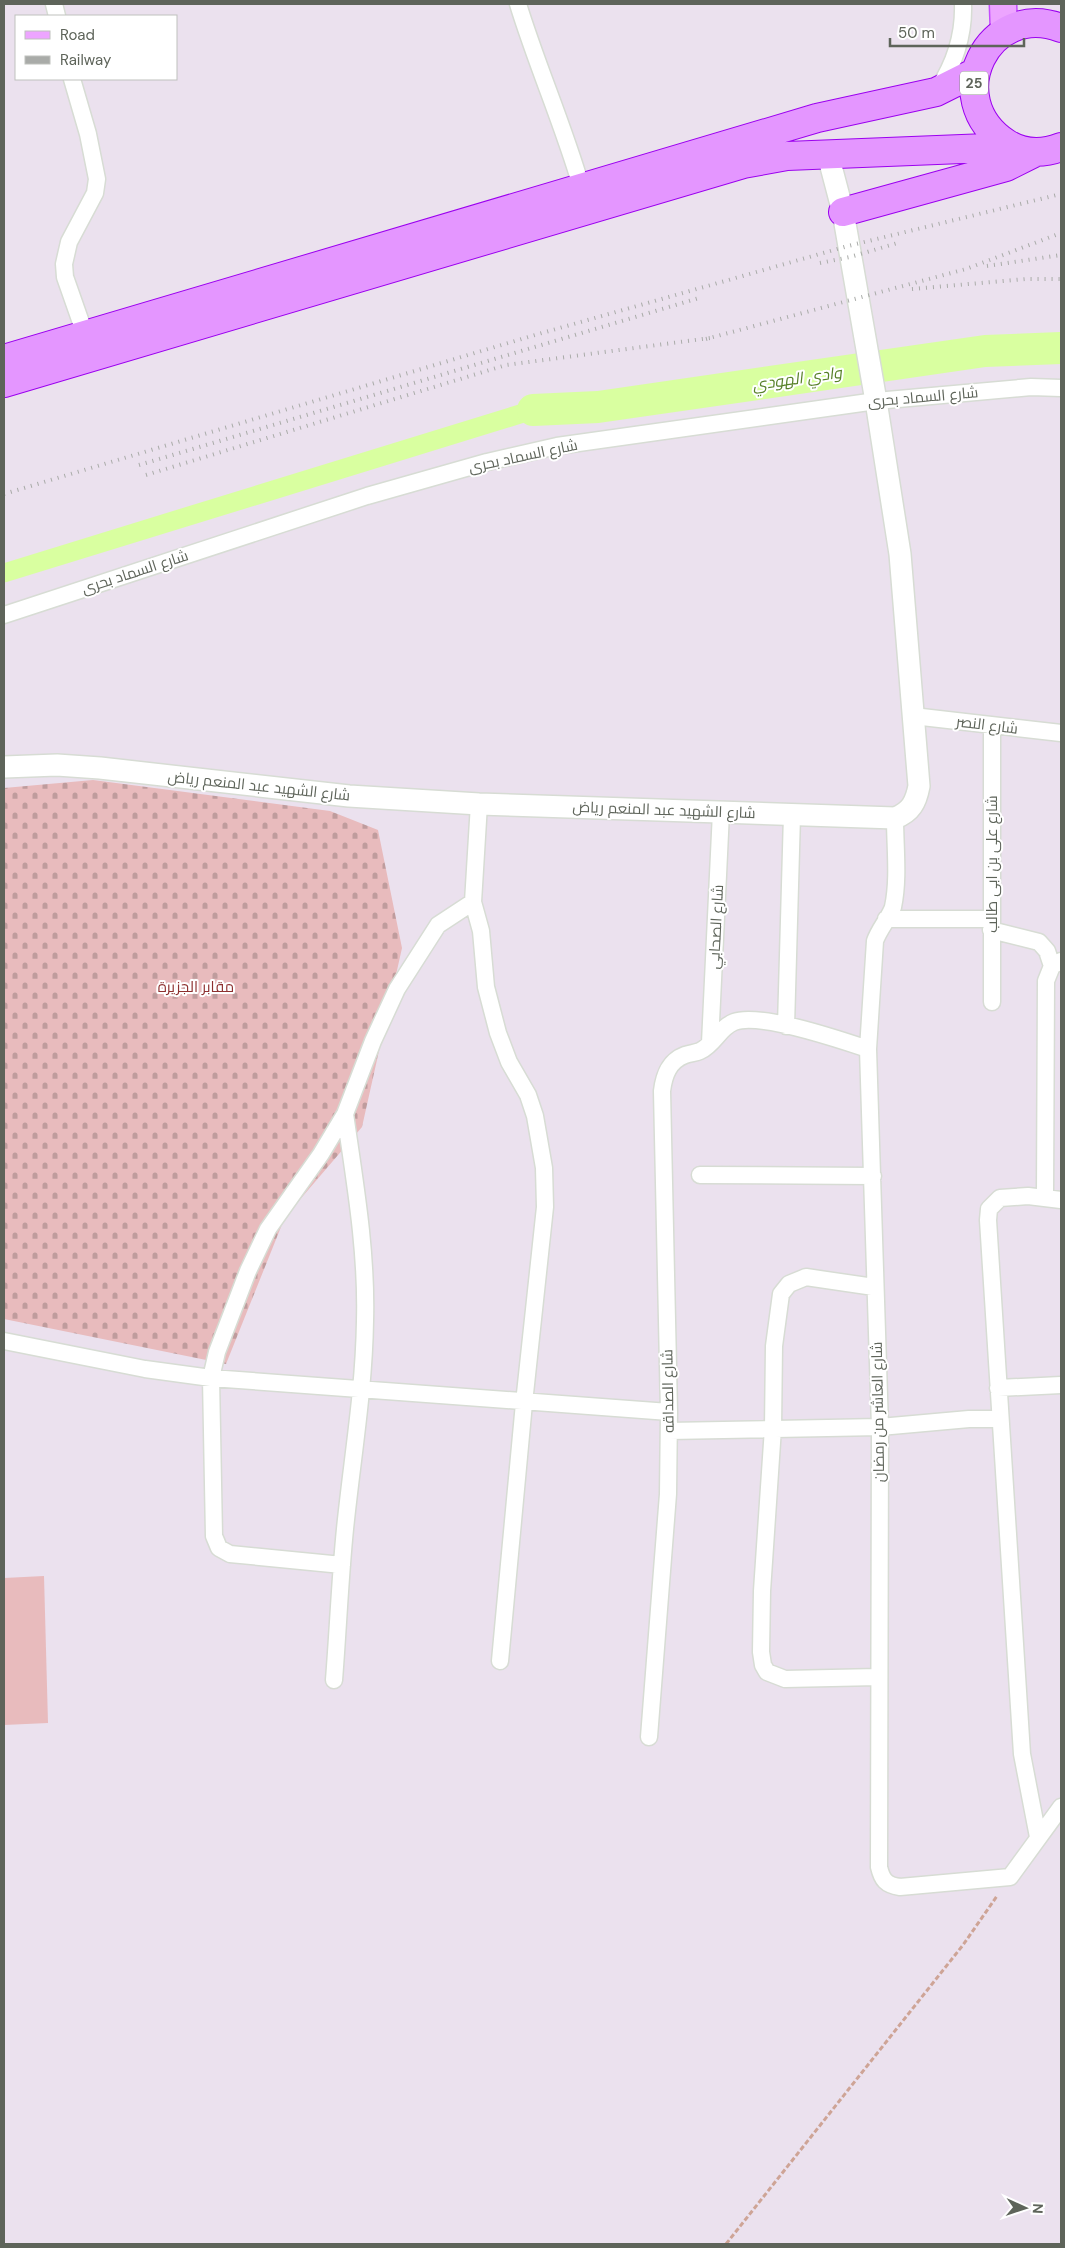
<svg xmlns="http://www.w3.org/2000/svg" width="1065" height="2248" viewBox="0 0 1065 2248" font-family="'DM Sans',Cairo,sans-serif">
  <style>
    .cemetery { fill: url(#cemetery-stones) }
    .pitch { fill: #e8bbbd }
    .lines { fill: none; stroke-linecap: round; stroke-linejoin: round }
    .canal { stroke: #d9ffa0; stroke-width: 19 }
    .river { stroke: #d9ffa0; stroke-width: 32 }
    .minor-casing { stroke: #d7dcd4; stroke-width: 19 }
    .tertiary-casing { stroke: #d7dcd4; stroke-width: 24 }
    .primary-casing { stroke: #c44cfd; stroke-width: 29 }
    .trunk-casing { stroke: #9b00ef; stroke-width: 30 }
    .path { stroke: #cea496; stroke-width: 3; stroke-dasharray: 5 2.5; stroke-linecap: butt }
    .minor { stroke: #fff; stroke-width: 16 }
    .tertiary { stroke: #fff; stroke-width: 21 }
    .primary { stroke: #eda5ff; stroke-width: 26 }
    .trunk { stroke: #e496ff; stroke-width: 28 }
    .rail { stroke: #a9aba8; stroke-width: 4; stroke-dasharray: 1 6; stroke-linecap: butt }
    .labels { text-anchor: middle; stroke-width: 4; stroke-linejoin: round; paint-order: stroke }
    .shield { fill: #fff; stroke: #8e928c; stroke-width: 1 }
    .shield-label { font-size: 14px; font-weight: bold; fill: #5e645a }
    .street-label { font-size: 15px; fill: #5e645a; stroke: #fff }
    .park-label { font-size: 15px; fill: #8d302f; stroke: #fff }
    .water-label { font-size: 16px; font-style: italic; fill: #578129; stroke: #fff }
  </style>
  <defs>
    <pattern id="cemetery-stones" width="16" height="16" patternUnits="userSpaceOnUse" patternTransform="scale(1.25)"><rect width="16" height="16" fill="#e8bbbd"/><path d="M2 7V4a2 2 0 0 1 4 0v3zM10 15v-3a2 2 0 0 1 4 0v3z" fill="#bf9c9d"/></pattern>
  </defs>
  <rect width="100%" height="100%" fill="#ebe1ee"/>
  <path class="cemetery" d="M93,780L330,811L378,830L402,948L362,1127L285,1217L226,1364L4,1319V788Z"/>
  <path class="pitch" d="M44,1576L48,1723L4,1725V1578Z"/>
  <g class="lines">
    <path class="canal" d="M4,573L533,410"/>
    <path class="river" d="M533,410L598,407L985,351L1061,348"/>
    <g class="minor-casing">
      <path id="minor" d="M54,4L57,16
        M518,4C537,66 563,124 581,186
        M72,79L88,134L97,179L95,193L69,242L64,264L65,277L85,334
        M938,89C955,63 964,35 963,4
        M4,615L367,496L487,462L557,446L876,401L1031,387L1061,388
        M913,716L1061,733
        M895,818C895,847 899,879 893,907C890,917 879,929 875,941L868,1049L880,1427L879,1867C882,1880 886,1885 900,1887L1010,1877L1061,1807
        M473,902L481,931L486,987L498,1033L509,1062L528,1095L535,1116L544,1168L545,1207L524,1403L500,1661
        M886,919H991
        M991,930L1039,942L1047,951L1052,966
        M992,1002V726
        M786,1026L792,815
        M710,1043L721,812
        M700,1175L873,1176
        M1045,1196L1046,981L1052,966L1061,961
        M874,1287L806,1277L789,1284L781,1294L774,1346L773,1428L762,1591L761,1652L763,1665L767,1672L785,1679L878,1677
        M4,1341L145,1369L211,1378L669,1412
        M998,1388L1061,1385
        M669,1431L880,1427L969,1419H999
        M342,1565L230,1554L219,1548L214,1536L211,1378L217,1352L248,1271L268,1229L321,1154L345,1114L373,1041L397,989L438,925L473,902L479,804
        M334,1680C338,1630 340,1579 345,1529C352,1460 364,1391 365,1321C367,1252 355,1183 345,1114
        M649,1737L668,1494L669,1412L662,1091C664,1075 669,1061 685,1055C690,1053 696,1053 700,1051C715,1044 719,1028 734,1022C759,1012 841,1040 868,1049
        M1038,1837L1022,1754L988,1220L989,1209L1000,1198L1028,1196L1061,1200"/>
    </g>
    <g class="tertiary-casing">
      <path id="tertiary" d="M4,767L57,765L100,768L349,796L479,804L895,818C911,812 916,802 919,786L900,554L876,401L843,212L828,155"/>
    </g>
    <g class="primary-casing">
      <path id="primary" d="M1003,4L1004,32"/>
    </g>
    <g class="trunk-casing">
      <path id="trunk" d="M1061,28C988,0 939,99 1006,143C1023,154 1043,154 1061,147
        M843,212L1006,167L1036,152
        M4,359L817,118L936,92L974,73
        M4,383L743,164L787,156L1012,147"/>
    </g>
    <path class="path" d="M726,2244L963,1945L997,1896"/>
    <use href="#minor" class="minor"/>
    <use href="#tertiary" class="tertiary"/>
    <use href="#primary" class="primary"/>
    <use href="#trunk" class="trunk"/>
    <path class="rail" d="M820,263L850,257L901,242
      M987,266L1061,255
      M912,289L1026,279H1061
      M706,339L966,269L1061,233
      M139,465L699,298
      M146,475L506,365L710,338
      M4,494L535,335L848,246L1061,194"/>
  </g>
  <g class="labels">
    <rect class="shield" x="960" y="71.5" width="28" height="23" rx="4"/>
    <g class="shield-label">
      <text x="974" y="88">25</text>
    </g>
    <g class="street-label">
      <text transform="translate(923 397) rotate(-5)" y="5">شارع السماد بحرى</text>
      <text transform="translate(523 456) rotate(-12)" y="5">شارع السماد بحرى</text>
      <text transform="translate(135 572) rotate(-18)" y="5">شارع السماد بحرى</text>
      <text transform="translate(987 725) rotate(7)" y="5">شارع النصر</text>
      <text transform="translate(259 786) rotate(6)" y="5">شارع الشهيد عبد المنعم رياض</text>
      <text transform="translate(664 810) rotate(2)" y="5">شارع الشهيد عبد المنعم رياض</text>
      <text transform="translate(992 864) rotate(-90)" y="5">شارع على بن ابى طالب</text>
      <text transform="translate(716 927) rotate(-87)" y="5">شارع الصحابي</text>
      <text transform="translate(668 1391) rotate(-91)" y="5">شارع الصداقه</text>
      <text transform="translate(878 1412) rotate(-91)" y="5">شارع العاشر من رمضان</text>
    </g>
    <g class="park-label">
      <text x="196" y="992">مقابر الجزيرة</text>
    </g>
    <g class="water-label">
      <text transform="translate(797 378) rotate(-8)" y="6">وادي الهودي</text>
    </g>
  </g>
  <rect width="1065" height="2248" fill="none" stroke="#5e645a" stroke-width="10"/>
  <rect x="15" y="15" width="162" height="65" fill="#ffffff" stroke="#bfc1bd"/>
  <rect x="25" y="31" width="25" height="8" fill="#eda5ff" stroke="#bfc1bd"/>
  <text x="60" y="40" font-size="15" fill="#5e645a">Road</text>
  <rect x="25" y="56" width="25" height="8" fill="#a9aba8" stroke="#bfc1bd"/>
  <text x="60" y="65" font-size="15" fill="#5e645a">Railway</text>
  <g transform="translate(1025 2208) rotate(93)" stroke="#ffffff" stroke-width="4" paint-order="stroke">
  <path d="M0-4L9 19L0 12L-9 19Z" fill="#5e645a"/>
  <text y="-8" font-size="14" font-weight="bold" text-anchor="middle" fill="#5e645a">N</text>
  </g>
  <path d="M890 38v8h134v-8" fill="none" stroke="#5e645a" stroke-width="2.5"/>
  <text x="898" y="38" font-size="15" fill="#5e645a" stroke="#ffffff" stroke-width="4" paint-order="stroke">50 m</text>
</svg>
